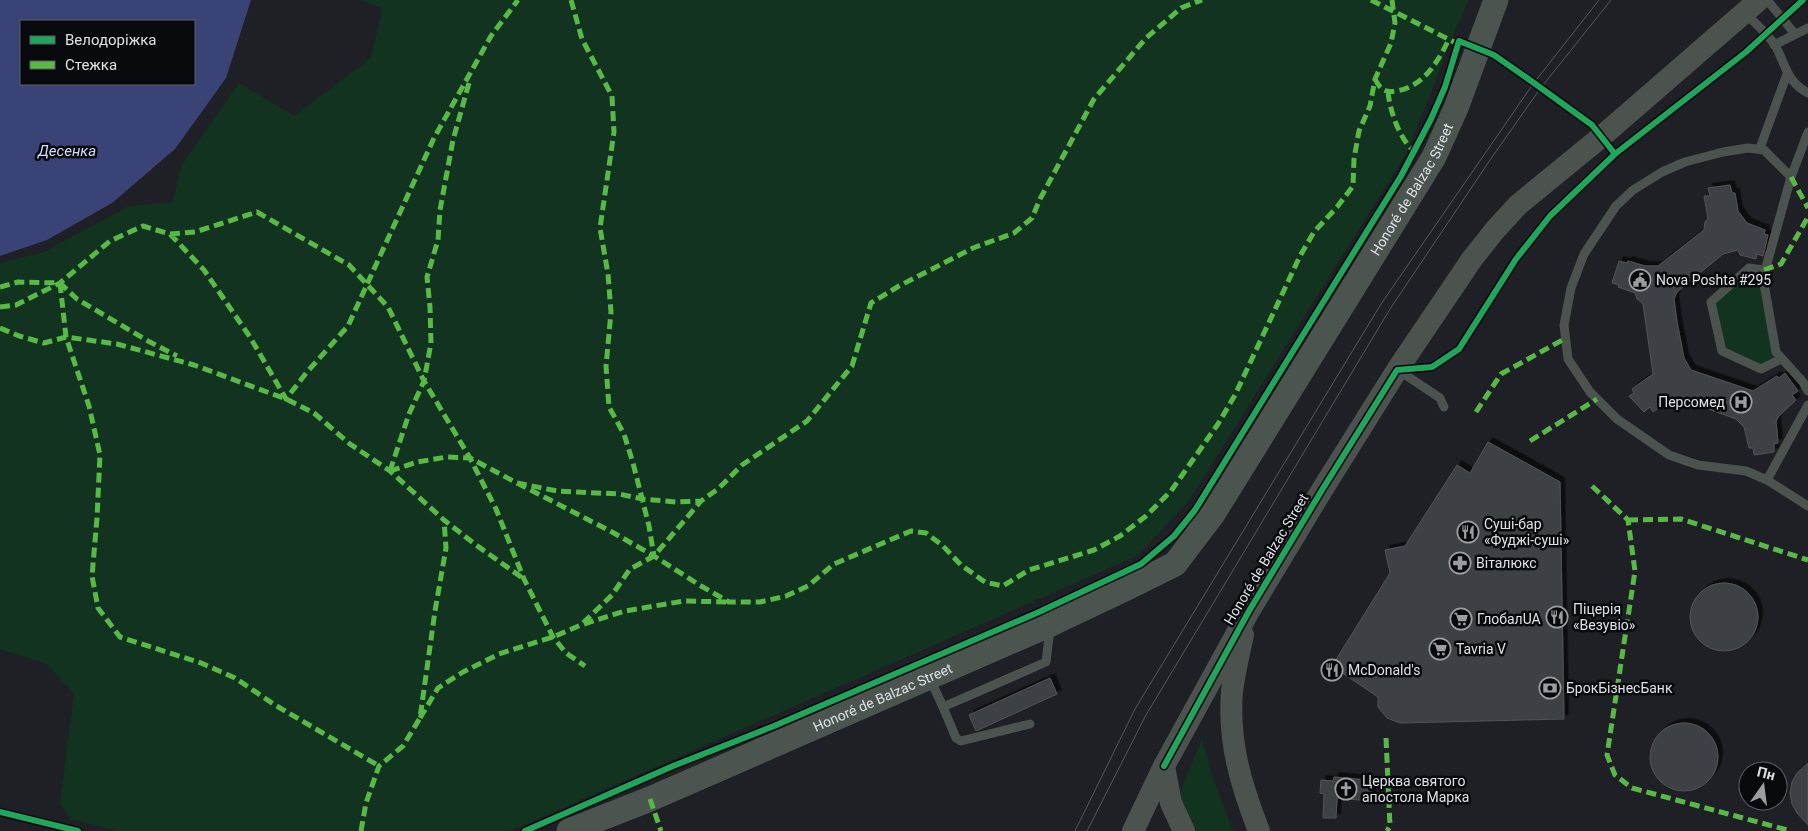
<svg xmlns="http://www.w3.org/2000/svg" width="1808" height="831" viewBox="0 0 1808 831" font-family="Roboto,sans-serif">
  <style>
    .green { fill: #12331f }
    .water { fill: #394376; fill-rule: evenodd }
    .building { fill: #3e3f44; stroke: #525358; filter: url(#shadow) }
    .lines { fill: none; stroke-linecap: round; stroke-linejoin: round }
    .service { stroke: #4c524e; stroke-width: 9 }
    .tertiary { stroke: #4c524e; stroke-width: 22 }
    .secondary { stroke: #4b544f; stroke-width: 25 }
    .tram { stroke: #545957; stroke-width: 1 }
    .quiet { stroke: #58b947; stroke-width: 5; stroke-dasharray: 10 5; stroke-linecap: butt }
    .cycleway-casing { stroke: #08090d; stroke-width: 9 }
    .cycleway { stroke: #20a55d; stroke-width: 6 }
    .labels { text-anchor: middle; stroke-width: 5; stroke-linejoin: round; paint-order: stroke }
    .street-label { font-size: 14px; fill: #dee0e6; stroke: #08090d }
    .poi-label { font-size: 14px; fill: #dee0e6; stroke: #08090d; text-anchor: start }
    .water-label { font-size: 15px; font-style: italic; fill: #d2dbfe; stroke: #08090d }
  </style>
  <defs>
    <filter id="shadow"><feDropShadow dx="4.5" dy="-4.5" stdDeviation="0" flood-color="#0009"/></filter>
  </defs>
  <rect width="100%" height="100%" fill="#1f2025"/>
  <path class="green" d="M362,0H1469L1449,44L1435,83L1406,154L1188,502L1137,556L510,831H118L71,819L60,804L74,694L47,664L0,649V263L44,252L129,206L173,202L181,166L239,83L294,116L371,58L382,9Z
    M1749,268L1757,269L1774,362L1761,369L1722,351L1711,302Z
    M1202,739L1214,781L1233,831H1196L1181,799V790Z"/>
  <path class="water" d="M0,0H251L226,78L175,149L112,203L47,240L0,256ZM21,21H194V84H21Z"/>
  <path class="building" d="M1730,185L1732,193H1735L1738,211L1747,223L1765,230L1764,234L1768,235L1763,256L1757,254L1756,259L1740,255L1738,250L1723,254L1677,292L1674,299L1677,322L1684,358L1691,370L1753,391L1777,376L1779,378L1785,373L1798,391L1792,395L1796,400L1779,416L1776,421L1778,443L1774,444V452L1754,455L1753,448H1749L1744,427L1736,419L1678,398L1668,401L1653,412L1650,407L1644,412L1629,396L1634,393L1632,389L1653,374L1643,304L1637,299L1635,293L1618,287L1619,285L1612,283L1619,261L1627,263L1628,261L1645,266H1658L1704,230L1705,222L1708,218L1704,196H1710L1708,188Z
    M1488,442L1560,482L1564,719L1400,723L1387,718L1378,707V697L1332,666L1390,573L1385,550L1405,546L1457,465L1470,473Z
    M1690 617a34 34 0 1 1 68 0a34 34 0 1 1-68 0Z
    M1050,678L1057,694L976,731L969,715Z
    M1650 757a34 34 0 1 1 68 0a34 34 0 1 1-68 0Z
    M1808,763V825L1797,813L1792,804L1790,793L1792,782L1797,773Z
    M1334,777L1368,780V784H1372L1371,801L1337,798L1336,818H1323L1324,794L1320,793L1321,780L1333,781Z"/>
  <g class="lines">
    <path class="service" d="M1767,0L1795,34
      M1745,13C1755,23 1767,33 1775,45C1786,65 1786,81 1808,93
      M1774,45L1808,28
      M1808,132L1791,177L1763,278L1776,352L1803,382L1808,391
      M1760,148L1787,74
      M1791,177L1764,150L1748,148L1723,152L1685,162L1662,172L1633,190L1616,206L1584,254L1571,288L1564,325L1568,359L1590,392L1617,419L1669,455L1698,465L1746,471L1767,480L1808,506
      M1764,270L1749,268L1711,302L1722,351L1761,369L1781,359
      M1398,370L1440,398L1444,407
      M1767,480L1808,405
      M930,679L943,707L1046,662L1050,629
      M943,707L956,738L961,741L1030,724"/>
    <path class="tertiary" d="M1243,635C1239,654 1234,673 1232,692C1228,742 1241,785 1259,831
      M1164,766L1171,803L1184,831
      M1133,831L1164,766L1249,611L1322,490L1397,370L1472,259L1495,230L1518,205L1601,137L1759,0"/>
    <path class="secondary" id="s1" d="M569,831L650,799L1051,624L1129,587L1175,564L1213,514L1434,157L1456,108L1496,0"/>
    <path class="tram" d="M1075,831L1135,709L1381,304L1533,84L1599,0
      M1087,831L1146,715L1390,309L1490,160L1540,89L1611,0"/>
    <path class="quiet" d="M571,0L582,39L612,96L614,132L600,228L608,274L611,312L606,366L609,407L624,434L633,463L649,526L654,556
      M1371,0L1454,42
      M1375,79C1380,89 1385,93 1396,91C1423,87 1438,62 1449,39
      M1388,92C1390,112 1400,140 1415,152
      M1791,177L1808,208
      M170,234L204,270L250,337L286,399L307,372L348,326L434,138L491,36L518,0
      M1764,270L1781,264L1808,217
      M60,283L66,337L89,406L100,455L97,518L92,576L98,608L120,637L201,663L235,678L275,705L379,766
      M0,287L18,282L60,283L77,299L148,341L177,356
      M0,307L16,305L60,283L110,241L143,226L170,234L195,232L257,212L349,265L388,307L424,381L470,458L496,509L524,579L553,637L566,653L585,666
      M0,328L19,336L44,343L66,337L117,344L194,365L286,399L314,413L350,444L390,471L444,520L476,545L524,579
      M1476,412L1501,374L1566,338
      M1530,441L1597,399
      M390,471L409,414L424,381L431,343L430,307L427,277L438,240L440,210L453,140L469,83
      M390,471L417,462L447,457L470,458L517,483L557,491L619,494L643,499L676,502L701,501
      M517,483L612,532L654,556L701,586L729,602H760L786,596L808,586L834,564L911,531L926,533L942,545L961,565L985,582L1003,586L1029,570L1094,550L1120,536L1146,516L1171,491L1218,424L1235,395L1300,256L1314,232L1337,207L1353,186L1354,159L1359,131L1370,106L1375,79L1391,43L1395,23L1392,0
      M1592,486L1628,520L1635,571L1607,755L1615,775L1632,788L1791,831
      M1628,520L1681,519L1808,560
      M584,624L625,611L684,601L728,602
      M420,718L438,688L463,672L499,654L553,637L581,625L612,595L630,569L654,556L701,501L718,489L742,465L807,421L852,366L871,303L899,286L973,248L1014,233L1032,218L1040,199L1094,99L1146,38L1181,8L1202,0
      M1386,738L1390,826L1387,831
      M650,799L661,831
      M361,831L366,803L379,766L403,746L420,718L435,611L446,548L444,520"/>
    <g class="cycleway-casing">
      <path id="cycleway" d="M1164,766L1249,611L1322,490L1397,370L1432,367L1459,349L1516,259L1550,216L1615,154L1746,52L1803,0
        M0,812L78,831
        M525,831L673,766L774,726L1039,612L1141,564L1174,536L1195,510L1401,176L1431,119L1445,87L1459,41L1494,55L1534,83L1592,125L1615,154"/>
    </g>
    <use href="#cycleway" class="cycleway"/>
  </g>
  <defs>
    <g id="civic-ring" transform="scale(1.125)"><circle r="9.5" fill="#08090d" stroke="#9b9da2" stroke-width="1.5"/><path d="M-.6-6.5H3V-4.5H.6V-3L4-1V1h2V6H-6V1h2V-1L-.6-3ZM-1.2 2.5V6h2.4V2.5Z" fill="#9b9da2"/></g>
    <g id="hospital-ring" transform="scale(1.125)"><circle r="9.5" fill="#08090d" stroke="#9b9da2" stroke-width="1.5"/><path d="M-5-5h3v3.5h4V-5h3V5h-3V1.5h-4V5h-3Z" fill="#9b9da2"/></g>
    <g id="restaurant-ring" transform="scale(1.125)"><circle r="9.5" fill="#08090d" stroke="#9b9da2" stroke-width="1.5"/><path d="M-5-6h1v4h1v-4h1v4h1v-4h1v5L-1.5 .5V6h-2V.5L-5-1ZM5-6V6H3V1.5H1.5Q1.5-4 5-6Z" fill="#9b9da2"/></g>
    <g id="pharmacy-ring" transform="scale(1.125)"><circle r="9.5" fill="#08090d" stroke="#9b9da2" stroke-width="1.5"/><path d="M-2-6h4v4h4v4h-4v4h-4v-4h-4v-4h4Z" fill="#9b9da2"/></g>
    <g id="supermarket-ring" transform="scale(1.125)"><circle r="9.5" fill="#08090d" stroke="#9b9da2" stroke-width="1.5"/><path d="M-6-5.5h2.5l.6 2H6L4.5 2H-2.5L-4.4-4H-6ZM-1.5 3.2a1.3 1.3 0 1 0 .1 0ZM3 3.2a1.3 1.3 0 1 0 .1 0Z" fill="#9b9da2"/></g>
    <g id="bank-ring" transform="scale(1.125)"><circle r="9.5" fill="#08090d" stroke="#9b9da2" stroke-width="1.5"/><path d="M-6-4H6V4H-6ZM0-2.3a2.3 2.3 0 1 0 0 4.6a2.3 2.3 0 1 0 0-4.6Z" fill="#9b9da2"/></g>
    <g id="church-ring" transform="scale(1.125)"><circle r="9.5" fill="#08090d" stroke="#9b9da2" stroke-width="1.5"/><path d="M-1.2-6h2.4v3.5h3.3v2.4h-3.3V6h-2.4V-.1h-3.3v-2.4h3.3Z" fill="#9b9da2"/></g>
  </defs>
  <g fill-rule="evenodd">
    <use href="#civic-ring" x="1640" y="280"/>
    <use href="#hospital-ring" x="1741" y="402"/>
    <use href="#restaurant-ring" x="1468" y="532"/>
    <use href="#pharmacy-ring" x="1460" y="563"/>
    <use href="#restaurant-ring" x="1557" y="617"/>
    <use href="#supermarket-ring" x="1461" y="619"/>
    <use href="#supermarket-ring" x="1440" y="649"/>
    <use href="#restaurant-ring" x="1332" y="670"/>
    <use href="#bank-ring" x="1550" y="688"/>
    <use href="#church-ring" x="1346" y="789"/>
  </g>
  <g class="labels">
    <g class="street-label">
      <text dy="5" stroke="none"><textPath href="#s1" startOffset="1106">Honoré de Balzac Street</textPath></text>
      <text transform="translate(1266 559) rotate(-59)" y="5">Honoré de Balzac Street</text>
      <text dy="5" stroke="none"><textPath href="#s1" startOffset="341">Honoré de Balzac Street</textPath></text>
    </g>
    <g class="poi-label">
      <text x="1656" y="285">Nova Poshta #295</text>
      <text x="1725" y="407" text-anchor="end">Персомед</text>
      <text x="1484" y="529">Суші-бар<tspan x="1484" dy="16">«Фуджі-суші»</tspan></text>
      <text x="1476" y="568">Віталюкс</text>
      <text x="1573" y="614">Піцерія<tspan x="1573" dy="16">«Везувіо»</tspan></text>
      <text x="1477" y="624">ГлобалUA</text>
      <text x="1456" y="654">Tavria V</text>
      <text x="1348" y="675">McDonald's</text>
      <text x="1566" y="693">БрокБізнесБанк</text>
      <text x="1362" y="786">Церква святого<tspan x="1362" dy="16">апостола Марка</tspan></text>
    </g>
    <g class="water-label">
      <text x="67" y="156">Десенка</text>
    </g>
  </g>
  <rect x="20" y="20" width="175" height="65" fill="#08090d" stroke="#5e5f64"/>
  <rect x="30" y="36" width="25" height="8" fill="#20a55d" stroke="#5e5f64"/>
  <text x="65" y="45" font-size="15" fill="#dee0e6">Велодоріжка</text>
  <rect x="30" y="61" width="25" height="8" fill="#58b947" stroke="#5e5f64"/>
  <text x="65" y="70" font-size="15" fill="#dee0e6">Стежка</text>
  <g transform="translate(1763 786) rotate(14)"><circle r="24" fill="#08090d" stroke="#5e5f64"/>
  <path d="M0-4L9 19L0 12L-9 19Z" fill="#9b9da2"/>
  <text y="-8" font-size="14" font-weight="bold" text-anchor="middle" fill="#dee0e6">Пн</text>
  </g>
</svg>
